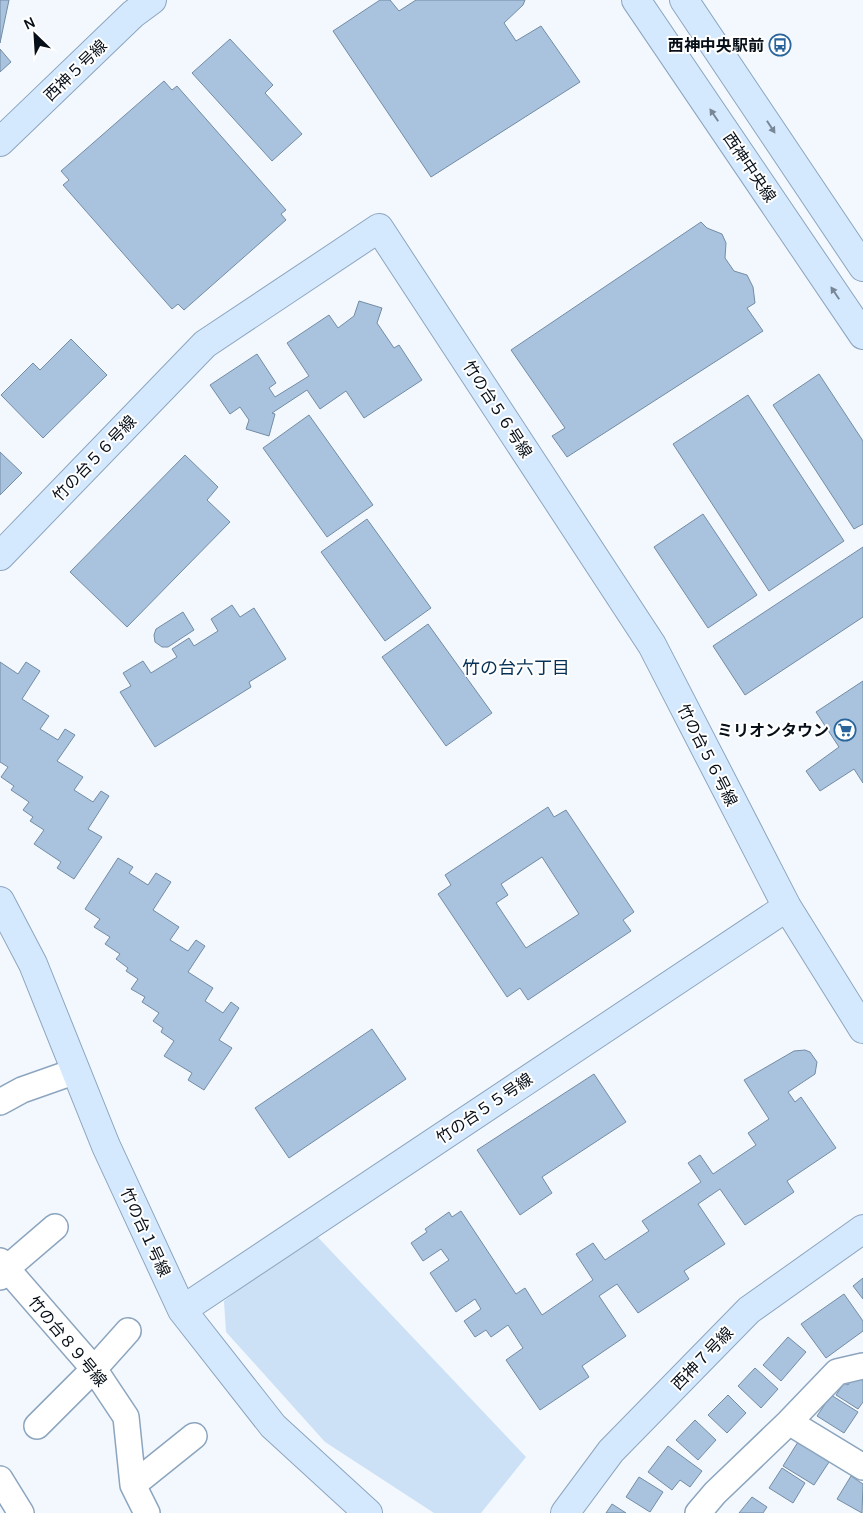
<svg xmlns="http://www.w3.org/2000/svg" width="863" height="1513" viewBox="0 0 863 1513" font-family="Manrope,'Noto Sans JP',sans-serif">
  <style>
    .green { fill: #cce1f6 }
    .building { fill: #a9c3de; stroke: #738ca5; fill-rule: evenodd }
    .lines { fill: none; stroke-linecap: round; stroke-linejoin: round }
    .street-casing { stroke: #8ca5bf; stroke-width: 28 }
    .secondary-casing { stroke: #8ca5bf; stroke-width: 30 }
    .street { stroke: #fff; stroke-width: 25 }
    .secondary { stroke: #d5e9fe; stroke-width: 28 }
    .oneway { fill: #788796 }
    .labels { text-anchor: middle; stroke-width: 4; stroke-linejoin: round; paint-order: stroke }
    .poi-label { font-size: 16px; font-weight: bold; fill: #070f18; stroke: #fff; text-anchor: end }
    .street-label { font-size: 16px; fill: #070f18; stroke: #fff }
    .neighbourhood-label { font-size: 18px; fill: #063156; stroke: #fff }
  </style>
  <rect width="100%" height="100%" fill="#f3f8fe"/>
  <path class="green" d="M313,1232L526,1457L481,1513H434L325,1442L226,1332L224,1301Z"/>
  <path class="building" d="M0,0H9L0,43Z
    M380,0H390L399,11L416,0H525L523,5L504,23L516,41L541,26L580,82L431,177L333,31Z
    M230,39L273,85L265,93L302,134L272,161L192,73Z
    M0,49L11,62L0,72Z
    M164,81L172,90L177,86L286,210L281,214L286,220L184,310L178,304L172,309L63,185L69,180L61,171Z
    M701,222L707,228L722,234L726,243L725,258L734,271L747,275L753,287L755,303L747,308L763,331L567,457L552,436L565,428L511,350Z
    M359,301L382,308L377,323L394,348L399,345L422,380L364,418L346,391L320,409L307,390L272,413L275,414L269,436L246,429L249,420L240,407L230,414L210,385L257,354L276,383L269,388L275,397L309,376L287,343L329,315L338,328L354,316Z
    M71,339L107,375L43,438L1,395L33,363L40,370Z
    M819,374L863,441V524L854,529L773,405Z
    M748,395L844,541L769,591L673,444Z
    M309,415L373,505L327,537L263,448Z
    M0,452L22,473L0,495Z
    M185,455L218,487L207,500L230,522L127,627L70,572Z
    M703,514L757,595L708,628L654,547Z
    M367,519L431,608L385,641L321,552Z
    M863,547V617L745,695L713,646Z
    M232,605L240,617L254,608L286,659L249,682L251,687L155,747L120,692L131,686L123,673L143,661L151,673L177,657L172,649L189,638L194,646L218,631L211,619Z
    M183,612L194,630L168,647H162L155,642L154,635L156,629Z
    M428,624L492,713L446,746L382,657Z
    M0,662L18,674L26,662L40,671L22,699L49,716L40,729L58,740L65,729L75,735L57,761L83,777L74,790L93,802L101,791L109,796L88,829L102,837L74,879L57,868L61,862L34,844L44,830L30,821L33,817L23,810L29,802L11,790L14,786L1,777L8,767L0,762Z
    M863,681V783L854,769L820,791L806,771L839,747L816,712Z
    M548,807L554,817L566,810L634,912L623,920L631,931L528,1000L520,988L507,997L438,894L451,885L445,875ZM542,857L579,914L526,948L496,903L508,895L501,884Z
    M118,858L133,867L129,873L148,885L156,873L171,882L153,910L179,927L170,940L188,951L196,940L205,946L188,972L213,988L205,1001L223,1013L231,1002L239,1008L219,1040L232,1048L204,1090L188,1080L192,1073L164,1056L174,1041L161,1032L163,1028L153,1021L159,1013L142,1002L145,997L131,989L138,979L126,971L128,968L116,959L120,954L105,944L110,937L94,927L100,919L85,909Z
    M372,1029L406,1079L289,1158L255,1108Z
    M805,1050L810,1052L817,1062L815,1074L788,1092L795,1102L801,1097L836,1148L787,1181L794,1192L745,1225L720,1189L698,1204L725,1244L684,1271L689,1279L638,1313L617,1284L599,1296L626,1336L582,1366L589,1377L540,1410L506,1360L523,1348L508,1325L491,1337L486,1330L475,1337L464,1321L481,1309L475,1299L456,1312L430,1273L449,1260L441,1249L423,1261L411,1243L427,1232L425,1229L449,1212L452,1217L461,1211L516,1294L525,1288L542,1315L593,1280L576,1254L593,1243L605,1260L649,1231L642,1221L701,1182L688,1163L700,1155L713,1174L756,1145L748,1133L769,1119L744,1080L794,1051Z
    M594,1074L626,1122L542,1177L552,1193L520,1215L477,1150Z
    M863,1278V1299L853,1286Z
    M844,1294L863,1321V1331L826,1358L801,1324Z
    M788,1337L806,1352L781,1381L763,1365Z
    M755,1368L778,1389L761,1408L738,1386Z
    M854,1375L863,1380V1402L858,1409L836,1395L844,1383L848,1385Z
    M728,1395L746,1413L727,1433L708,1415Z
    M831,1395L858,1412L844,1433L817,1416Z
    M695,1420L716,1440L698,1460L676,1440Z
    M798,1442L829,1462L814,1485L783,1466Z
    M668,1446L702,1471L690,1487L680,1480L672,1490L648,1472Z
    M782,1468L805,1483L793,1503L769,1488Z
    M851,1476L863,1484L862,1513L837,1499Z
    M639,1477L663,1492L650,1512L626,1497Z
    M752,1497L767,1507L763,1513H739Z
    M612,1504L626,1513H606Z"/>
  <g class="lines">
    <g class="street-casing">
      <path id="street" d="M0,1102L22,1090L76,1071
        M0,1261L94,1369L126,1417L133,1485L147,1513
        M0,1277L6,1269L55,1227
        M789,1422L837,1372L863,1366
        M37,1426L94,1369L128,1331
        M0,1479L21,1513
        M133,1485L194,1436
        M698,1513L715,1493L789,1422L863,1467"/>
    </g>
    <g class="secondary-casing">
      <path id="secondary" d="M636,0L863,335
        M684,0L863,267
        M0,142L133,14L152,0
        M0,556L205,344L379,228L652,645L787,907L863,1029
        M0,901L33,964L106,1146L182,1310L273,1426L368,1513
        M182,1310L787,907
        M565,1513L611,1451L749,1310L863,1229"/>
    </g>
    <use href="#street" class="street"/>
    <use href="#secondary" class="secondary"/>
  </g>
  <defs><path id="oneway-solid" d="M-6-.8H1V-3.2L6.5 0L1 3.2V.8H-6Z" transform="scale(1.25)"/></defs>
  <g class="oneway">
    <use href="#oneway-solid" transform="translate(714 115) rotate(-124)"/>
    <use href="#oneway-solid" transform="translate(771 127) rotate(57)"/>
    <use href="#oneway-solid" transform="translate(835 293) rotate(-124)"/>
  </g>
  <defs>
    <g id="bus-ring" transform="scale(1.125)"><circle r="9.5" fill="#fff" stroke="#29649b" stroke-width="1.5"/><path d="M-5-6H5V4H4V6H2V4H-2V6H-4V4H-5ZM-3.5-4V0h7V-4ZM-3.5 1.2v1.5H-2V1.2ZM2 1.2v1.5H3.5V1.2Z" fill="#29649b"/></g>
    <g id="supermarket-ring" transform="scale(1.125)"><circle r="9.5" fill="#fff" stroke="#29649b" stroke-width="1.5"/><path d="M-6-5.5h2.5l.6 2H6L4.5 2H-2.5L-4.4-4H-6ZM-1.5 3.2a1.3 1.3 0 1 0 .1 0ZM3 3.2a1.3 1.3 0 1 0 .1 0Z" fill="#29649b"/></g>
  </defs>
  <g fill-rule="evenodd">
    <use href="#bus-ring" x="780" y="45"/>
    <use href="#supermarket-ring" x="845" y="730"/>
  </g>
  <g class="labels">
    <g class="poi-label">
      <text x="764" y="51">西神中央駅前</text>
      <text x="829" y="736">ミリオンタウン</text>
    </g>
    <g class="street-label">
      <text transform="translate(75 70) rotate(-44)" y="6">西神５号線</text>
      <text transform="translate(750 167) rotate(56)" y="6">西神中央線</text>
      <text transform="translate(498 409) rotate(57)" y="6">竹の台５６号線</text>
      <text transform="translate(94 458) rotate(-46)" y="6">竹の台５６号線</text>
      <text transform="translate(708 755) rotate(63)" y="6">竹の台５６号線</text>
      <text transform="translate(484 1108) rotate(-34)" y="6">竹の台５５号線</text>
      <text transform="translate(146 1232) rotate(65)" y="6">竹の台１号線</text>
      <text transform="translate(68 1341) rotate(50)" y="6">竹の台８９号線</text>
      <text transform="translate(702 1358) rotate(-46)" y="6">西神７号線</text>
    </g>
    <g class="neighbourhood-label">
      <text x="516" y="674">竹の台六丁目</text>
    </g>
  </g>
  <g transform="translate(35 35) rotate(335)" stroke="#ffffff" stroke-width="4" paint-order="stroke">
  <path d="M0-4L9 19L0 12L-9 19Z" fill="#070f18"/>
  <text y="-8" font-size="14" font-weight="bold" text-anchor="middle" fill="#070f18">N</text>
  </g>
</svg>
